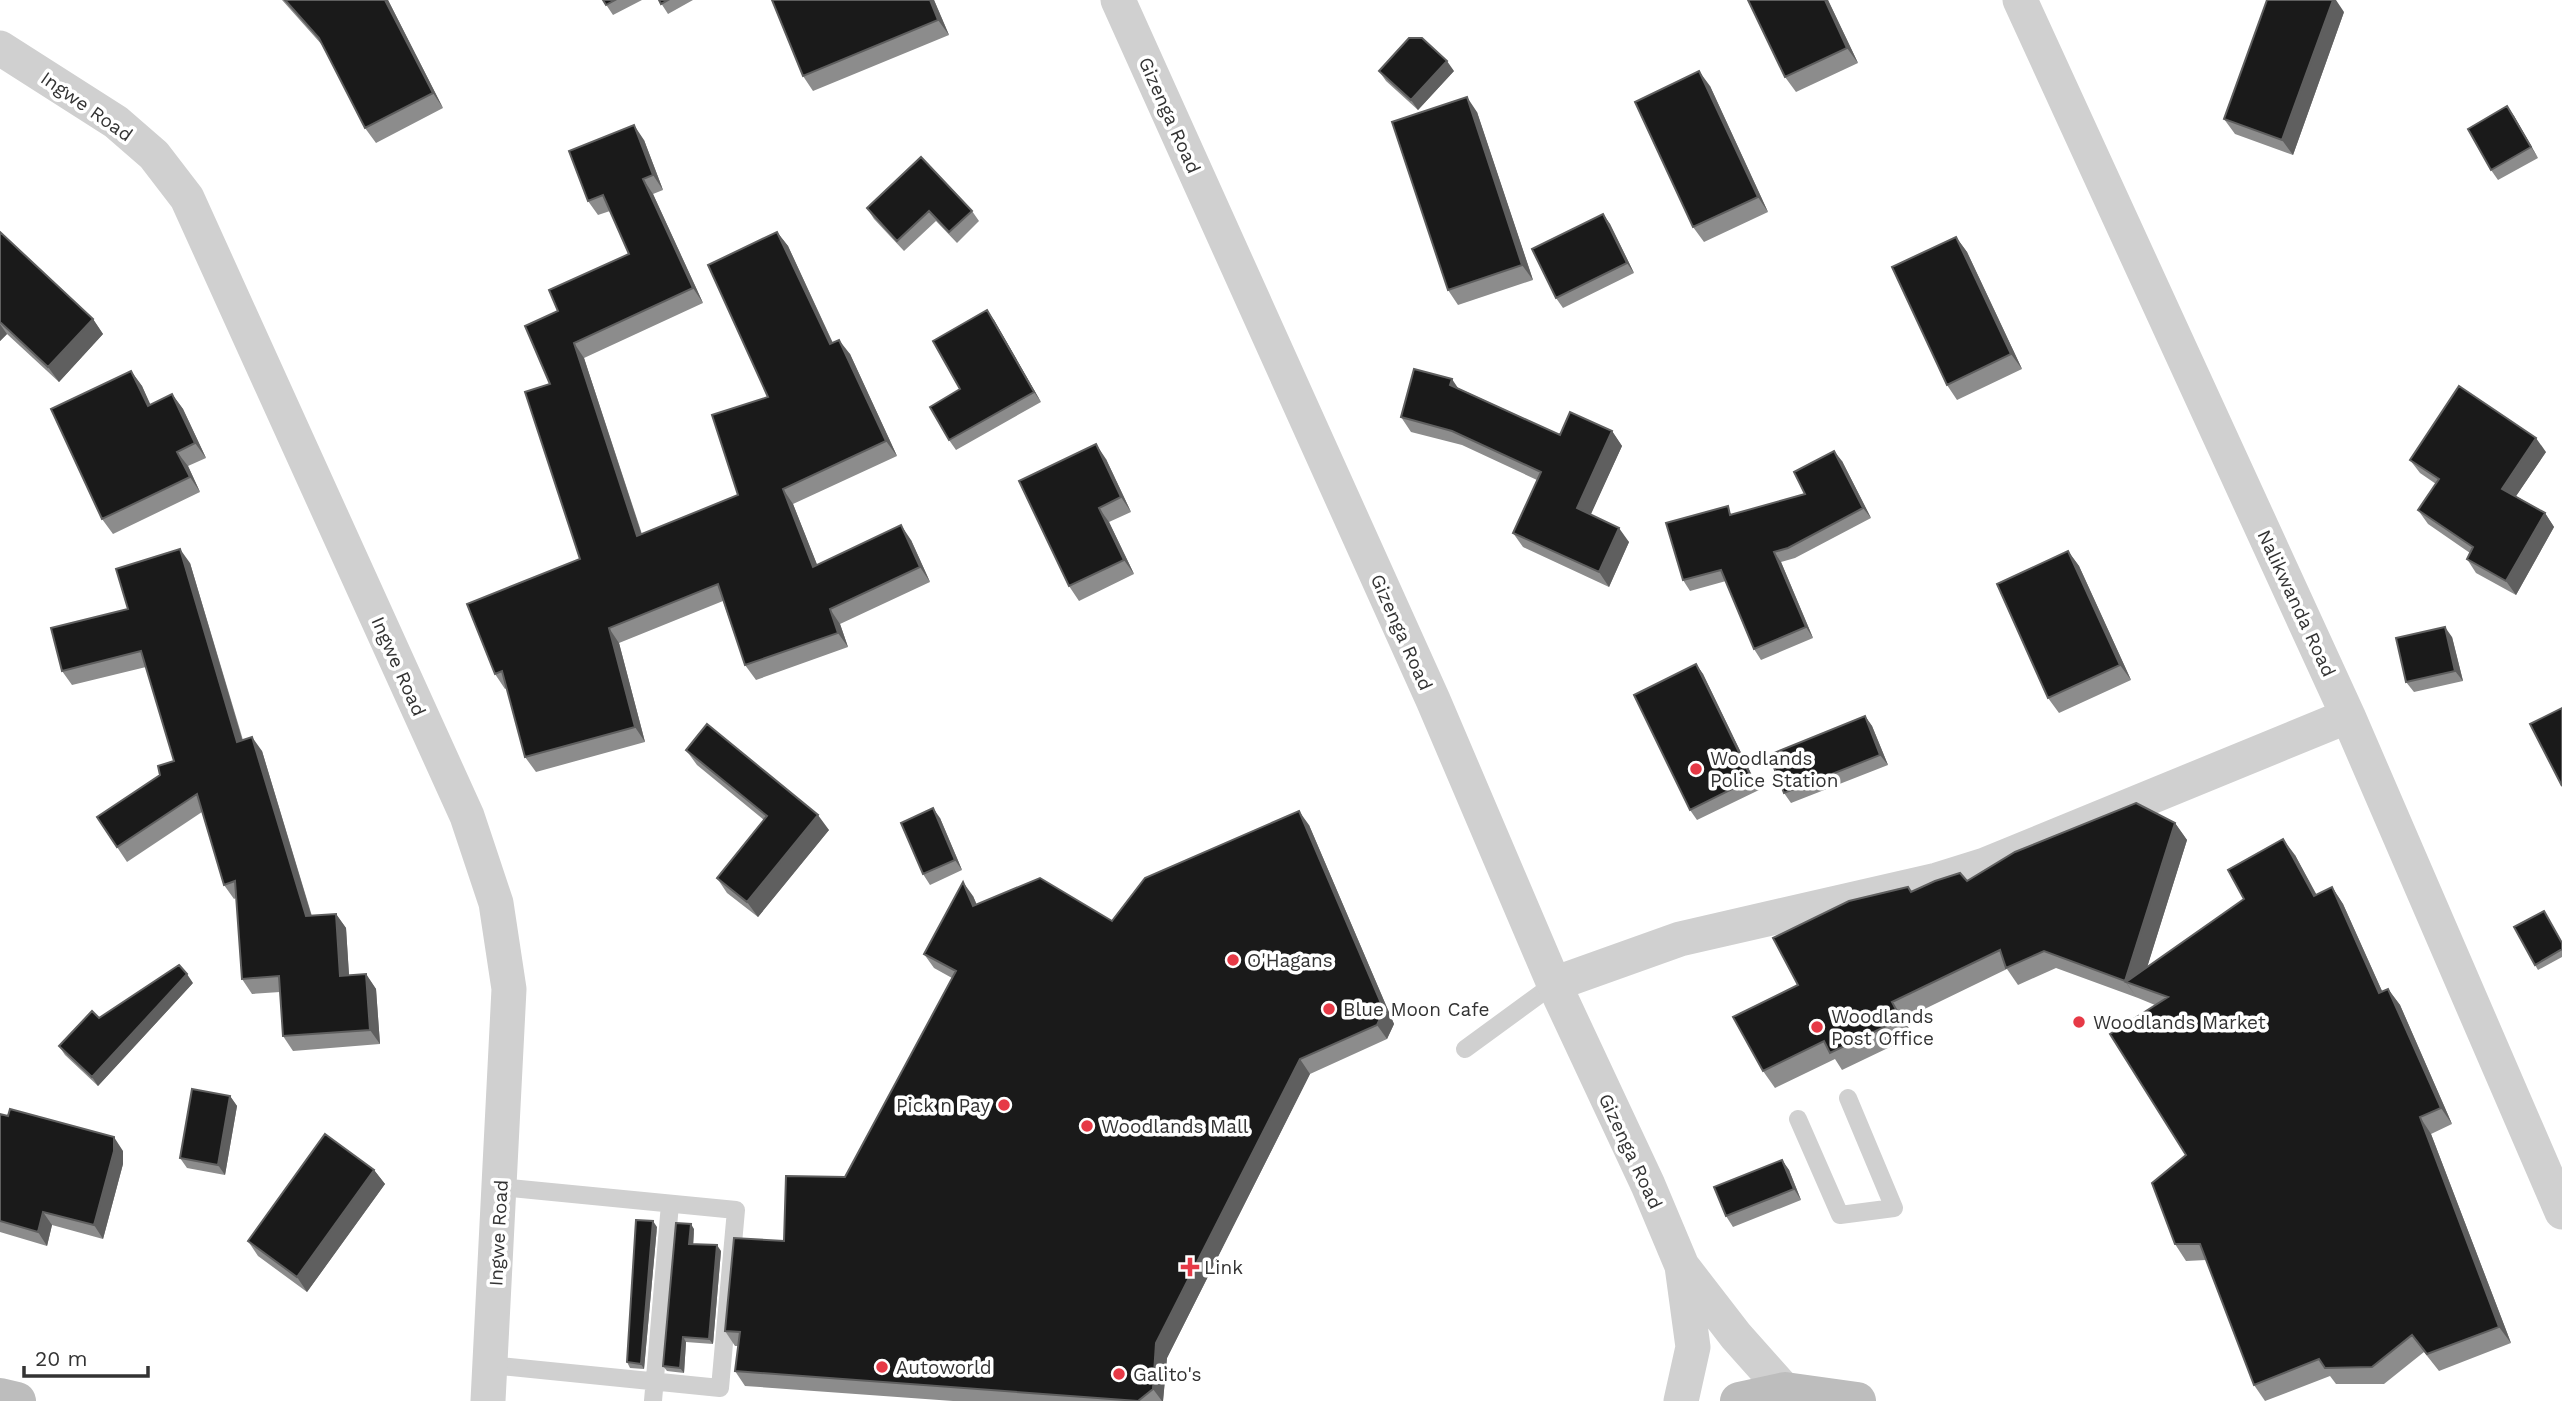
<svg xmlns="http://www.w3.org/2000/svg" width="2562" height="1401" viewBox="0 0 2562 1401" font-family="'Work Sans',sans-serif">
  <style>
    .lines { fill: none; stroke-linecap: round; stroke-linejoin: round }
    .service { stroke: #d0d0d0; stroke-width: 18 }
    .minor { stroke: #d0d0d0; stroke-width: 35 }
    .secondary { stroke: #bdbdbd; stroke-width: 38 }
    .wall { fill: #8c8c8c }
    .shaded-wall { fill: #5f5f5f }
    .building { fill: #1a1a1a; stroke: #5f5f5f; stroke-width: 2 }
    .poi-dot { fill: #e63946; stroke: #fff; stroke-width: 2.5 }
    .labels { text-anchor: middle; stroke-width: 7; stroke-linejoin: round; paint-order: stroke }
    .street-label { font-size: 19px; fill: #333; stroke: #fff }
    .poi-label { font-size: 19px; fill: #333; stroke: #fff; text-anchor: start }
  </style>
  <rect width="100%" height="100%" fill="#fff"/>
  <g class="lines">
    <path class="service" d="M1465,1049L1554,984
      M1798,1119L1840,1215L1894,1208L1848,1098
      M490,1365L720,1388L736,1210L500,1187
      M653,1401L670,1204"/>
    <path class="minor" d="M1118,0L1433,700L1554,984L1648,1185L1682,1266L1736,1336L1785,1391
      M2020,0L2348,716L2562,1212
      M0,48L116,122L154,155L187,198L467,816L496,903L509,989L488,1401
      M1554,984L1680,939L1937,880L1985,865L2348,716
      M1681,1401L1693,1347L1682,1266"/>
    <path class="secondary" d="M0,1397L17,1401
      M1739,1401L1785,1391L1857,1401"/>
  </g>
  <path class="wall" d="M282,0H388L443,108L376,143L365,128L323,46Z
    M603,0H642L613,15Z
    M659,0H693L668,14Z
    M934,0L949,35L813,91L803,76Z
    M1748,0H1828L1858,63L1796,92L1785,77Z
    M2344,12L2293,155L2235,134L2224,119Z
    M1379,71H1454L1418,110L1386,81Z
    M1710,86L1768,212L1704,242L1693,227Z
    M2507,106L2514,116L2538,158L2498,180L2491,170Z
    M1477,112L1533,280L1458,305L1448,290Z
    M644,140L663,190L653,194L703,303L584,358L642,534L738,495L768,397L777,232L788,246L833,343L850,354L897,456L793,504L817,565L911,540L930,582L840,624L848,647L756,680L745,665L723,601L619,643L645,742L536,772L525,757L507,688L505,689L495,674L580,559L550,384L558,311L629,254L610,211L598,215L588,201Z
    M867,208L972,211L979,221L957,243L936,221L904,251L874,219Z
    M1603,214L1610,224L1634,273L1563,308L1556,298Z
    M0,232L93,319L103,334L59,382L7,334L0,341Z
    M1956,237L1967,252L2022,369L1957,400L1947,385Z
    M994,320L1041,402L956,450L949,440L960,389Z
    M131,371L142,386L150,405L172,394L183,409L206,458L188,466L200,492L113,534L102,519Z
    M1458,388L1560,435L1612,431L1622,446L1590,515L1629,542L1609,587L1523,547L1513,533L1537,480L1462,445L1411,432L1401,417Z
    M2546,452L2516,496L2545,513L2554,527L2516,595L2476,573L2467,559L2470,553L2428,524L2418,510L2436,484L2420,473L2410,460Z
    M1106,459L1131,512L1109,522L1134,574L1079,601L1069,586Z
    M1842,461L1871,518L1795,558L1781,562L1813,638L1761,660L1754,649L1726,581L1690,591L1683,580L1734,514L1805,494Z
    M2068,551L2079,566L2131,680L2059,713L2048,698Z
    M190,563L243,740L262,751L312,916L336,914L346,928L349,976L366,974L376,989L380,1044L293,1051L283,1036L280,992L252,994L242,979L236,898L234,899L224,885L202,812L127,862L117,847L160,775L174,761L146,667L72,685L62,671L128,609Z
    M2452,637L2463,681L2414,692L2406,682Z
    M1696,664L1703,674L1759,790L1697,820L1690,810Z
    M1865,716L1872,726L1888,765L1791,803L1784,793Z
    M686,750L829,830L758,917L727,893L717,878L764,820L697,765Z
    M940,818L962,870L930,885L923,874Z
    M2175,823L2187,840L2147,967L2244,899L2295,855L2316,895L2332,887L2343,904L2382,991L2388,989L2400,1005L2452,1124L2431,1134L2511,1343L2439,1371L2424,1352L2384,1384H2336L2330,1376L2265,1401L2254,1385L2206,1260L2186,1261L2175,1244L2186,1155L2155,1005L2138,998L2056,968L2018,985L2007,969L1904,1019L1913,1036L1842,1070L1835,1059L1775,1088L1763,1071L1798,985L1908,887L1912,892L1967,881Z
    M1309,825L1394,1024L1387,1039L1310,1074L1167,1358L1163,1401H953L745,1386L735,1371L738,1346H735L725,1331L784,1241L845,1177L952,978L934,968L924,954L973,896L977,905L1112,921Z
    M2544,911L2562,942V957L2538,970L2535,965Z
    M193,983L98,1086L65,1055L59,1046Z
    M230,1096L237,1106L225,1175L187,1168L180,1158Z
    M0,1114L123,1151V1164L103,1239L52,1225L47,1246L0,1232Z
    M1782,1160L1789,1170L1801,1200L1733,1227L1726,1216Z
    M374,1170L385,1184L307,1292L258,1256L248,1241Z
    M657,1227L644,1369L630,1368L627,1362Z
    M694,1229L693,1244L721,1251L713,1344L686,1342L684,1373L667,1371L663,1366Z"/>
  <path class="shaded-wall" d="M385,0H388L443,108L433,93Z
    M930,0H934L949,35L938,20Z
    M1825,0H1828L1858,63L1847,48Z
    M2333,0H2336L2344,12L2293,155L2282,140Z
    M1447,61L1454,71L1418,110L1411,100Z
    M1699,71L1710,86L1768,212L1758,197Z
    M1467,97L1477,112L1533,280L1522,265Z
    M2507,106L2514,116L2538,158L2531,147Z
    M634,125L644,140L663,190L653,175Z
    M643,179L653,194L703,303L693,288Z
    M1603,214L1610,224L1634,273L1627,263Z
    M777,232L788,246L840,359L830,344Z
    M1956,237L1967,252L2022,369L2011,354Z
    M987,310L994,320L1041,402L1034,392Z
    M93,319L103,334L59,382L48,367Z
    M0,324L7,334L0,341Z
    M839,340L850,354L897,456L886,441Z
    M574,343L584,358L647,551L637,536Z
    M131,371L142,386L158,421L148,406Z
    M1452,379L1462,394L1450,385Z
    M172,394L183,409L206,458L195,443Z
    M1612,431L1622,446L1587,523L1577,508Z
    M2536,438L2546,452L2512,502L2502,489Z
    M1096,444L1106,459L1131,512L1121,497Z
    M1834,451L1842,461L1871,518L1863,508Z
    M177,452L188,466L200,492L190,477Z
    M783,489L793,504L824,582L813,567Z
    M1099,508L1109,522L1134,574L1124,560Z
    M2545,513L2554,527L2516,595L2506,581Z
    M901,525L911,540L930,582L920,567Z
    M1619,528L1629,542L1609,587L1599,572Z
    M180,549L190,563L247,756L237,742Z
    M2068,551L2079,566L2131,680L2120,665Z
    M1774,552L1781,562L1813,638L1806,627Z
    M830,609L840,624L848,647L838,633Z
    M2445,627L2452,637L2463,681L2455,671Z
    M609,628L619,643L645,742L635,727Z
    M1696,664L1703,674L1759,790L1752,779Z
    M1865,716L1872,726L1888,765L1880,755Z
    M252,737L262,751L316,931L306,916Z
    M933,808L940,818L962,870L955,860Z
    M1299,811L1309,825L1394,1024L1387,1039L1377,1025Z
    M818,815L829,830L758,917L747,902Z
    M2175,823L2187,840L2141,987L2126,982L2137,998L2125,981Z
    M2283,839L2295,855L2326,912L2314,896Z
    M963,882L973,896L983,920L973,906Z
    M2332,887L2343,904L2390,1009L2379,993Z
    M336,914L346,928L350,990L340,976Z
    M187,974L193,983L98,1086L92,1077Z
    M366,974L376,989L380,1044L370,1030Z
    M2388,989L2400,1005L2452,1124L2441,1108Z
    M1892,1002L1904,1019L1913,1036L1901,1019Z
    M1300,1059L1310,1074L1167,1358L1163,1401H1162L1153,1389L1156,1343Z
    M230,1096L237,1106L225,1175L218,1165Z
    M2420,1117L2431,1134L2511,1343L2499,1327Z
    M114,1137L123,1151V1164L103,1239L94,1225Z
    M1782,1160L1789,1170L1801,1200L1794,1189Z
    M374,1170L385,1184L307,1292L297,1277Z
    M43,1212L52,1225L47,1246L38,1232Z
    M653,1221L657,1227L644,1369L641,1364Z
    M691,1224L694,1229L693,1249L689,1244Z
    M717,1245L721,1251L713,1344L709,1339Z
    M683,1337L686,1342L684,1373L680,1368Z"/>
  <path class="building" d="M285,0H385L433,93L365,128L319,38Z
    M603,0H615L606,5Z
    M659,0H668L661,4Z
    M772,0H930L938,20L803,76Z
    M1748,0H1825L1847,48L1785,77Z
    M2267,0H2333L2282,140L2224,119Z
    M1409,38H1422L1447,61L1411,100L1379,71Z
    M1699,71L1758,197L1693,227L1635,102Z
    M1467,97L1522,265L1448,290L1392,122Z
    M2507,106L2531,147L2491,170L2468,129Z
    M634,125L653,175L643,179L693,288L574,343L637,536L738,495L712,415L768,397L708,265L777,232L830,344L839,340L886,441L783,489L813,567L901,525L920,567L830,609L838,633L745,665L718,584L609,628L635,727L525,757L502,671L495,674L467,604L580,559L525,392L550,384L525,326L558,311L549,290L629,254L603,195L588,201L569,151Z
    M921,157L972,211L949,232L929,211L897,241L867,208Z
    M1603,214L1627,263L1556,298L1532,249Z
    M0,232L93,319L48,367L0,322Z
    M1956,237L2011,354L1947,385L1892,267Z
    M987,310L1034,392L949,440L930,407L960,389L933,341Z
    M1414,369L1452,379L1450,385L1560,435L1570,412L1612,431L1577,508L1619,528L1599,572L1513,533L1541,472L1452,431L1401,417Z
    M131,371L148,406L172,394L195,443L177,452L190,477L102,519L51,409Z
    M2459,386L2536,438L2502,489L2545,513L2506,581L2467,559L2473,547L2418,510L2439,479L2410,460Z
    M1096,444L1121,497L1099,508L1124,560L1069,586L1019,481Z
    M1834,451L1863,508L1788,548L1774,552L1806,627L1754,649L1721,570L1683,580L1666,523L1728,506L1730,515L1805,494L1794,472Z
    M180,549L237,742L252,737L306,916L336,914L340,976L366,974L370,1030L283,1036L279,976L242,979L235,881L224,885L197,794L117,847L97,817L160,775L158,766L174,761L141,651L62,671L51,628L128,609L116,569Z
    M2068,551L2120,665L2048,698L1997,584Z
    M2445,627L2455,671L2406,682L2396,638Z
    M1696,664L1752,779L1690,810L1634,695Z
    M2562,708V786L2530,724Z
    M1865,716L1880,755L1784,793L1769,755Z
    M707,724L818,815L747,902L717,878L767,816L686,750Z
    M2136,803L2175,823L2125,981L2044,951L2006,968L2000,950L1892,1002L1901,1019L1830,1053L1824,1041L1763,1071L1733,1017L1798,985L1773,938L1849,901L1908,887L1911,892L1935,881L1960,873L1967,881L2015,852Z
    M933,808L955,860L923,874L901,823Z
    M1299,811L1384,1010L1377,1025L1300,1059L1156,1343L1153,1389L1138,1401L735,1371L740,1332L725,1331L734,1238L784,1241L786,1176L845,1177L956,971L924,954L963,882L973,906L1040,878L1112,921L1145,878Z
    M2283,839L2314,896L2332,887L2379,993L2388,989L2441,1108L2420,1117L2499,1327L2427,1354L2412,1335L2372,1367L2325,1368L2319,1359L2254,1385L2200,1244H2175L2152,1183L2186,1155L2110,1034L2168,997L2126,982L2244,899L2228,870Z
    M2544,911L2562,943V949L2535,965L2514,927Z
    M179,965L187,974L92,1077L59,1046L92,1011L99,1018Z
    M192,1089L230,1096L218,1165L180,1158Z
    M10,1109L114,1137V1151L94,1225L43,1212L38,1232L0,1221V1114L8,1116Z
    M325,1134L374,1170L297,1277L248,1241Z
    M1782,1160L1794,1189L1726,1216L1714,1187Z
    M636,1220L653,1221L641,1364L627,1362Z
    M676,1223L691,1224L689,1244L717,1245L709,1339L683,1337L680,1368L663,1366Z"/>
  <g class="poi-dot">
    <circle cx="1696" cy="769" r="7"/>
    <circle cx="1233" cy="960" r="7"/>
    <circle cx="1329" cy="1009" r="7"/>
    <circle cx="2079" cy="1022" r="7"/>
    <circle cx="1817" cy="1027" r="7"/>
    <circle cx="1004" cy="1105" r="7"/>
    <circle cx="1087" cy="1126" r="7"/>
    <path d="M1186.5 1256.5h7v7h7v7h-7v7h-7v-7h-7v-7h7z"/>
    <circle cx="882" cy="1367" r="7"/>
    <circle cx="1119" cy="1374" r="7"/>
  </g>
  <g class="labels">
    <g class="street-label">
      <text transform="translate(87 106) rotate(35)" y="7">Ingwe Road</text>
      <text transform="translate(1170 115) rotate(66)" y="7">Gizenga Road</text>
      <text transform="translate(2297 603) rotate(65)" y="7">Nalikwanda Road</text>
      <text transform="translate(1402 632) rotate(66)" y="7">Gizenga Road</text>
      <text transform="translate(399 666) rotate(66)" y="7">Ingwe Road</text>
      <text transform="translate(1631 1151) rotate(65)" y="7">Gizenga Road</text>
      <text transform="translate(498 1233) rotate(-87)" y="7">Ingwe Road</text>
    </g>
    <g class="poi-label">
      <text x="1710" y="765">Woodlands<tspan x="1710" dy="22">Police Station</tspan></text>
      <text x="1247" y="967">O'Hagans</text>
      <text x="1343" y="1016">Blue Moon Cafe</text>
      <text x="1831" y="1023">Woodlands<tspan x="1831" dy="22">Post Office</tspan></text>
      <text x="2093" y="1029">Woodlands Market</text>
      <text x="990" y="1112" text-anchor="end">Pick n Pay</text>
      <text x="1101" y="1133">Woodlands Mall</text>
      <text x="1204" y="1274">Link</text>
      <text x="896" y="1374">Autoworld</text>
      <text x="1133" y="1381">Galito's</text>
    </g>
  </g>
  <path d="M24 1366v10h124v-10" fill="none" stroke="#333333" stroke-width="3.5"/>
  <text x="35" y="1366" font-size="21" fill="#333333" stroke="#ffffff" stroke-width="5" paint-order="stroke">20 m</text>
</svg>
